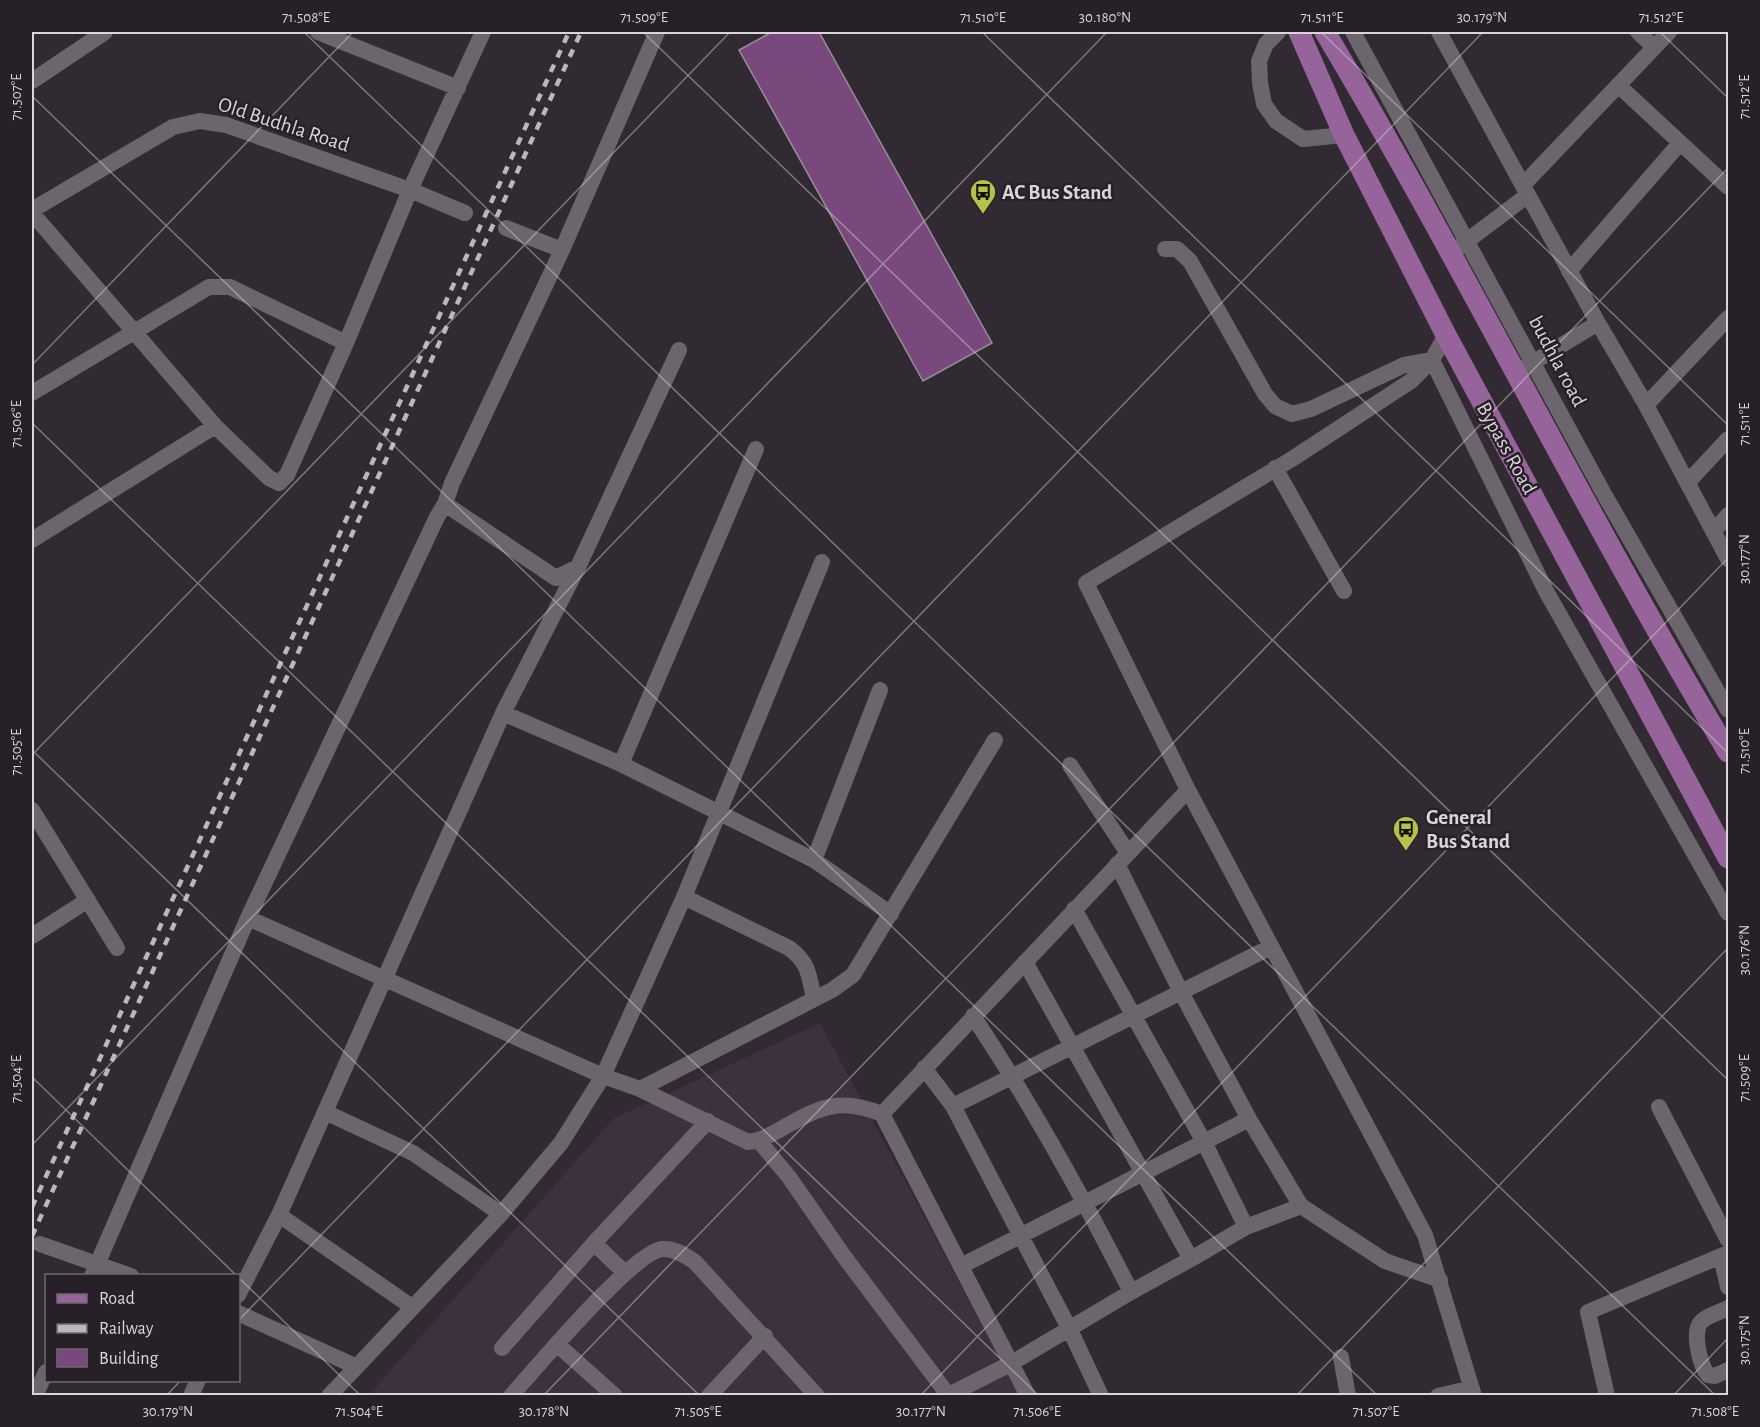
<svg xmlns="http://www.w3.org/2000/svg" width="1760" height="1427" viewBox="0 0 1760 1427" font-family="'Alegreya Sans',sans-serif">
  <style>
    .built { fill: #3d313e }
    .building { fill: #79487d; stroke: #978e98; stroke-width: 1.5 }
    .lines { fill: none; stroke-linecap: round; stroke-linejoin: round }
    .minor { stroke: #6d656d; stroke-width: 16 }
    .major { stroke: #96649b; stroke-width: 21 }
    .rail { stroke: #bdb7bd; stroke-width: 4.5; stroke-dasharray: 8 8; stroke-linecap: butt }
    .ticks { fill: none; stroke: #dad5da; stroke-width: 1.5; stroke-opacity: 0.45 }
    .labels { text-anchor: middle; stroke-width: 5; stroke-linejoin: round; paint-order: stroke }
    .street-label { font-size: 21px; fill: #dad5da; stroke: #272028 }
    .poi-label { font-size: 21px; font-weight: bold; fill: #dad5da; stroke: #272028; text-anchor: start }
    .neatline { fill: none; stroke: #dad5da; stroke-width: 2 }
    .ticks-label { font-size: 15px; text-anchor: middle; fill: #dad5da }
  </style>
  <rect width="100%" height="100%" fill="#312a32"/>
  <path class="built" d="M820,1023L1020,1395L368,1396L613,1119Z"/>
  <path class="building" d="M772,32H819L992,343L923,381L739,50Z"/>
  <g class="lines">
    <path class="minor" d="M318,32L458,88
      M1278,32L1266,44L1259,61L1260,83L1264,104L1276,121L1303,139L1344,135
      M1353,32L1604,494L1728,710
      M1439,32L1598,323L1646,405L1728,559
      M1638,32L1654,47
      M32,81L105,32
      M1618,85L1728,187
      M1523,185L1669,32
      M32,210L173,127L200,121L226,125L410,190L465,213
      M32,213L215,426L269,478L279,483L287,475L346,343L410,190L483,32
      M506,228L562,250
      M1459,247L1528,195
      M1165,249H1177L1190,261L1265,394L1275,406L1292,414L1311,409L1404,365L1432,360L1546,591L1728,913
      M1569,271L1680,143
      M1446,335L1432,360L1411,381L1292,459L1086,583L1188,790L1425,1235L1474,1396
      M1524,368L1598,323
      M32,393L209,287H230L346,343
      M1646,405L1728,318
      M1275,468L1344,591
      M1688,482L1728,439
      M445,504L556,578L578,567
      M1714,531L1728,515
      M32,540L215,426
      M503,713L621,764L814,860L891,914
      M621,764L756,449
      M1070,765L1128,853
      M32,810L117,948
      M814,860L880,690
      M1117,864L1181,992L1249,1119L1301,1206L1385,1261L1440,1280
      M684,897L789,948C809,963 809,975 814,999
      M1074,909L1204,1142L1246,1227
      M248,918L603,1076L640,1089L832,990L853,975L995,740
      M32,936L88,900
      M1025,962L1191,1259
      M973,1016C1032,1105 1083,1197 1131,1292
      M924,1068L953,1106L1070,1330L1101,1396
      M640,1089L748,1142C761,1141 768,1136 779,1130C819,1108 837,1096 882,1114L1028,1396
      M953,1106L1271,947
      M1659,1107L1728,1240
      M325,1112L413,1153L501,1214
      M882,1114L1188,790
      M759,1141L789,1177L843,1255L949,1396
      M279,1215L412,1307
      M594,1243L624,1272
      M40,1244L131,1276
      M1721,1257L1728,1287
      M961,1266L1249,1119
      M92,1276L248,918L437,517L445,504L452,483L562,250L657,32
      M238,1295L279,1215L503,713L578,567L679,350
      M1728,1308C1721,1312 1708,1315 1702,1321C1691,1330 1700,1366 1708,1375L1715,1376L1728,1370
      M238,1313L355,1366
      M558,1345L615,1396
      M502,1348L594,1243L708,1121
      M1341,1357L1348,1396
      M35,1396L46,1372
      M191,1396L198,1380
      M329,1396L501,1214L561,1143L603,1076L684,897L822,562
      M511,1396C536,1368 632,1253 662,1249C674,1248 685,1255 695,1262L817,1396
      M709,1396L765,1336
      M947,1396L1010,1364L1131,1292L1191,1259L1246,1227L1301,1206
      M1438,1396L1472,1388
      M1607,1396L1588,1312L1728,1253"/>
    <path class="major" d="M1299,32L1344,135L1446,335L1728,858
      M1325,32C1466,268 1586,516 1728,752"/>
    <path class="rail" d="M32,1207L569,32
      M32,1236L581,32"/>
  </g>
  <path class="ticks" d="M304,32L1716,1396M643,32L1728,1080M982,32L1728,753M1321,32L1728,425M1660,32L1728,98M32,96L1378,1396M32,365L353,32M32,423L1039,1396M32,750L700,1396M32,755L730,32M32,1077L237,1276M32,1145L1107,32M238,1277L361,1396M238,1321L1483,32M166,1396L181,1380M543,1396L1728,168M920,1396L1728,558M1296,1396L1728,948M1673,1396L1728,1338"/>
  <defs>
    <g id="bus-pin" transform="scale(1.35)"><path d="M0 17L-7.5 6A9.5 9.5 0 1 1 7.5 6Z" fill="#b6c149" stroke="#272028"/><path d="M-5-6H5V4H4V6H2V4H-2V6H-4V4H-5ZM-3.5-4V0h7V-4ZM-3.5 1.2v1.5H-2V1.2ZM2 1.2v1.5H3.5V1.2Z" fill="#111"/></g>
  </defs>
  <g fill-rule="evenodd">
    <use href="#bus-pin" x="983" y="192"/>
    <use href="#bus-pin" x="1406" y="829"/>
  </g>
  <g class="labels">
    <g class="street-label">
      <text transform="translate(284 124) rotate(18)" y="7">Old Budhla Road</text>
      <text transform="translate(1558 361) rotate(62)" y="7">budhla road</text>
      <text transform="translate(1507 448) rotate(61)" y="7">Bypass Road</text>
    </g>
    <g class="poi-label">
      <text x="1002" y="199">AC Bus Stand</text>
      <text x="1426" y="824">General<tspan x="1426" dy="24">Bus Stand</tspan></text>
    </g>
  </g>
  <rect width="1760" height="1427" fill="none" stroke="#272028" stroke-width="66"/>
  <rect x="45" y="1274" width="195" height="108" fill="#272028" stroke="#6f686f" stroke-width="1.5"/>
  <rect x="57" y="1294" width="30" height="9" fill="#96649b" stroke="#6f686f" stroke-width="1.5"/>
  <text x="99" y="1304" font-size="18" fill="#dad5da">Road</text>
  <rect x="57" y="1324" width="30" height="9" fill="#bdb7bd" stroke="#6f686f" stroke-width="1.5"/>
  <text x="99" y="1334" font-size="18" fill="#dad5da">Railway</text>
  <rect x="57" y="1349" width="30" height="18" fill="#79487d" stroke="#6f686f" stroke-width="1.5"/>
  <text x="99" y="1364" font-size="18" fill="#dad5da">Building</text>
  <rect x="33" y="33" width="1694" height="1361" class="neatline"/>
  <g class="ticks-label">
    <text x="306" y="22">71.508°E</text>
    <text x="644" y="22">71.509°E</text>
    <text x="983" y="22">71.510°E</text>
    <text x="1105" y="22">30.180°N</text>
    <text x="1322" y="22">71.511°E</text>
    <text x="1482" y="22">30.179°N</text>
    <text x="1661" y="22">71.512°E</text>
    <text transform="translate(1744 97) rotate(-90)" y="5">71.512°E</text>
    <text transform="translate(16 97) rotate(-90)" y="5">71.507°E</text>
    <text transform="translate(1744 424) rotate(-90)" y="5">71.511°E</text>
    <text transform="translate(16 424) rotate(-90)" y="5">71.506°E</text>
    <text transform="translate(1744 559) rotate(-90)" y="5">30.177°N</text>
    <text transform="translate(1744 751) rotate(-90)" y="5">71.510°E</text>
    <text transform="translate(16 752) rotate(-90)" y="5">71.505°E</text>
    <text transform="translate(1744 950) rotate(-90)" y="5">30.176°N</text>
    <text transform="translate(1744 1078) rotate(-90)" y="5">71.509°E</text>
    <text transform="translate(16 1079) rotate(-90)" y="5">71.504°E</text>
    <text transform="translate(1744 1340) rotate(-90)" y="5">30.175°N</text>
    <text x="168" y="1416">30.179°N</text>
    <text x="359" y="1416">71.504°E</text>
    <text x="544" y="1416">30.178°N</text>
    <text x="698" y="1416">71.505°E</text>
    <text x="921" y="1416">30.177°N</text>
    <text x="1037" y="1416">71.506°E</text>
    <text x="1376" y="1416">71.507°E</text>
    <text x="1715" y="1416">71.508°E</text>
  </g>
</svg>
